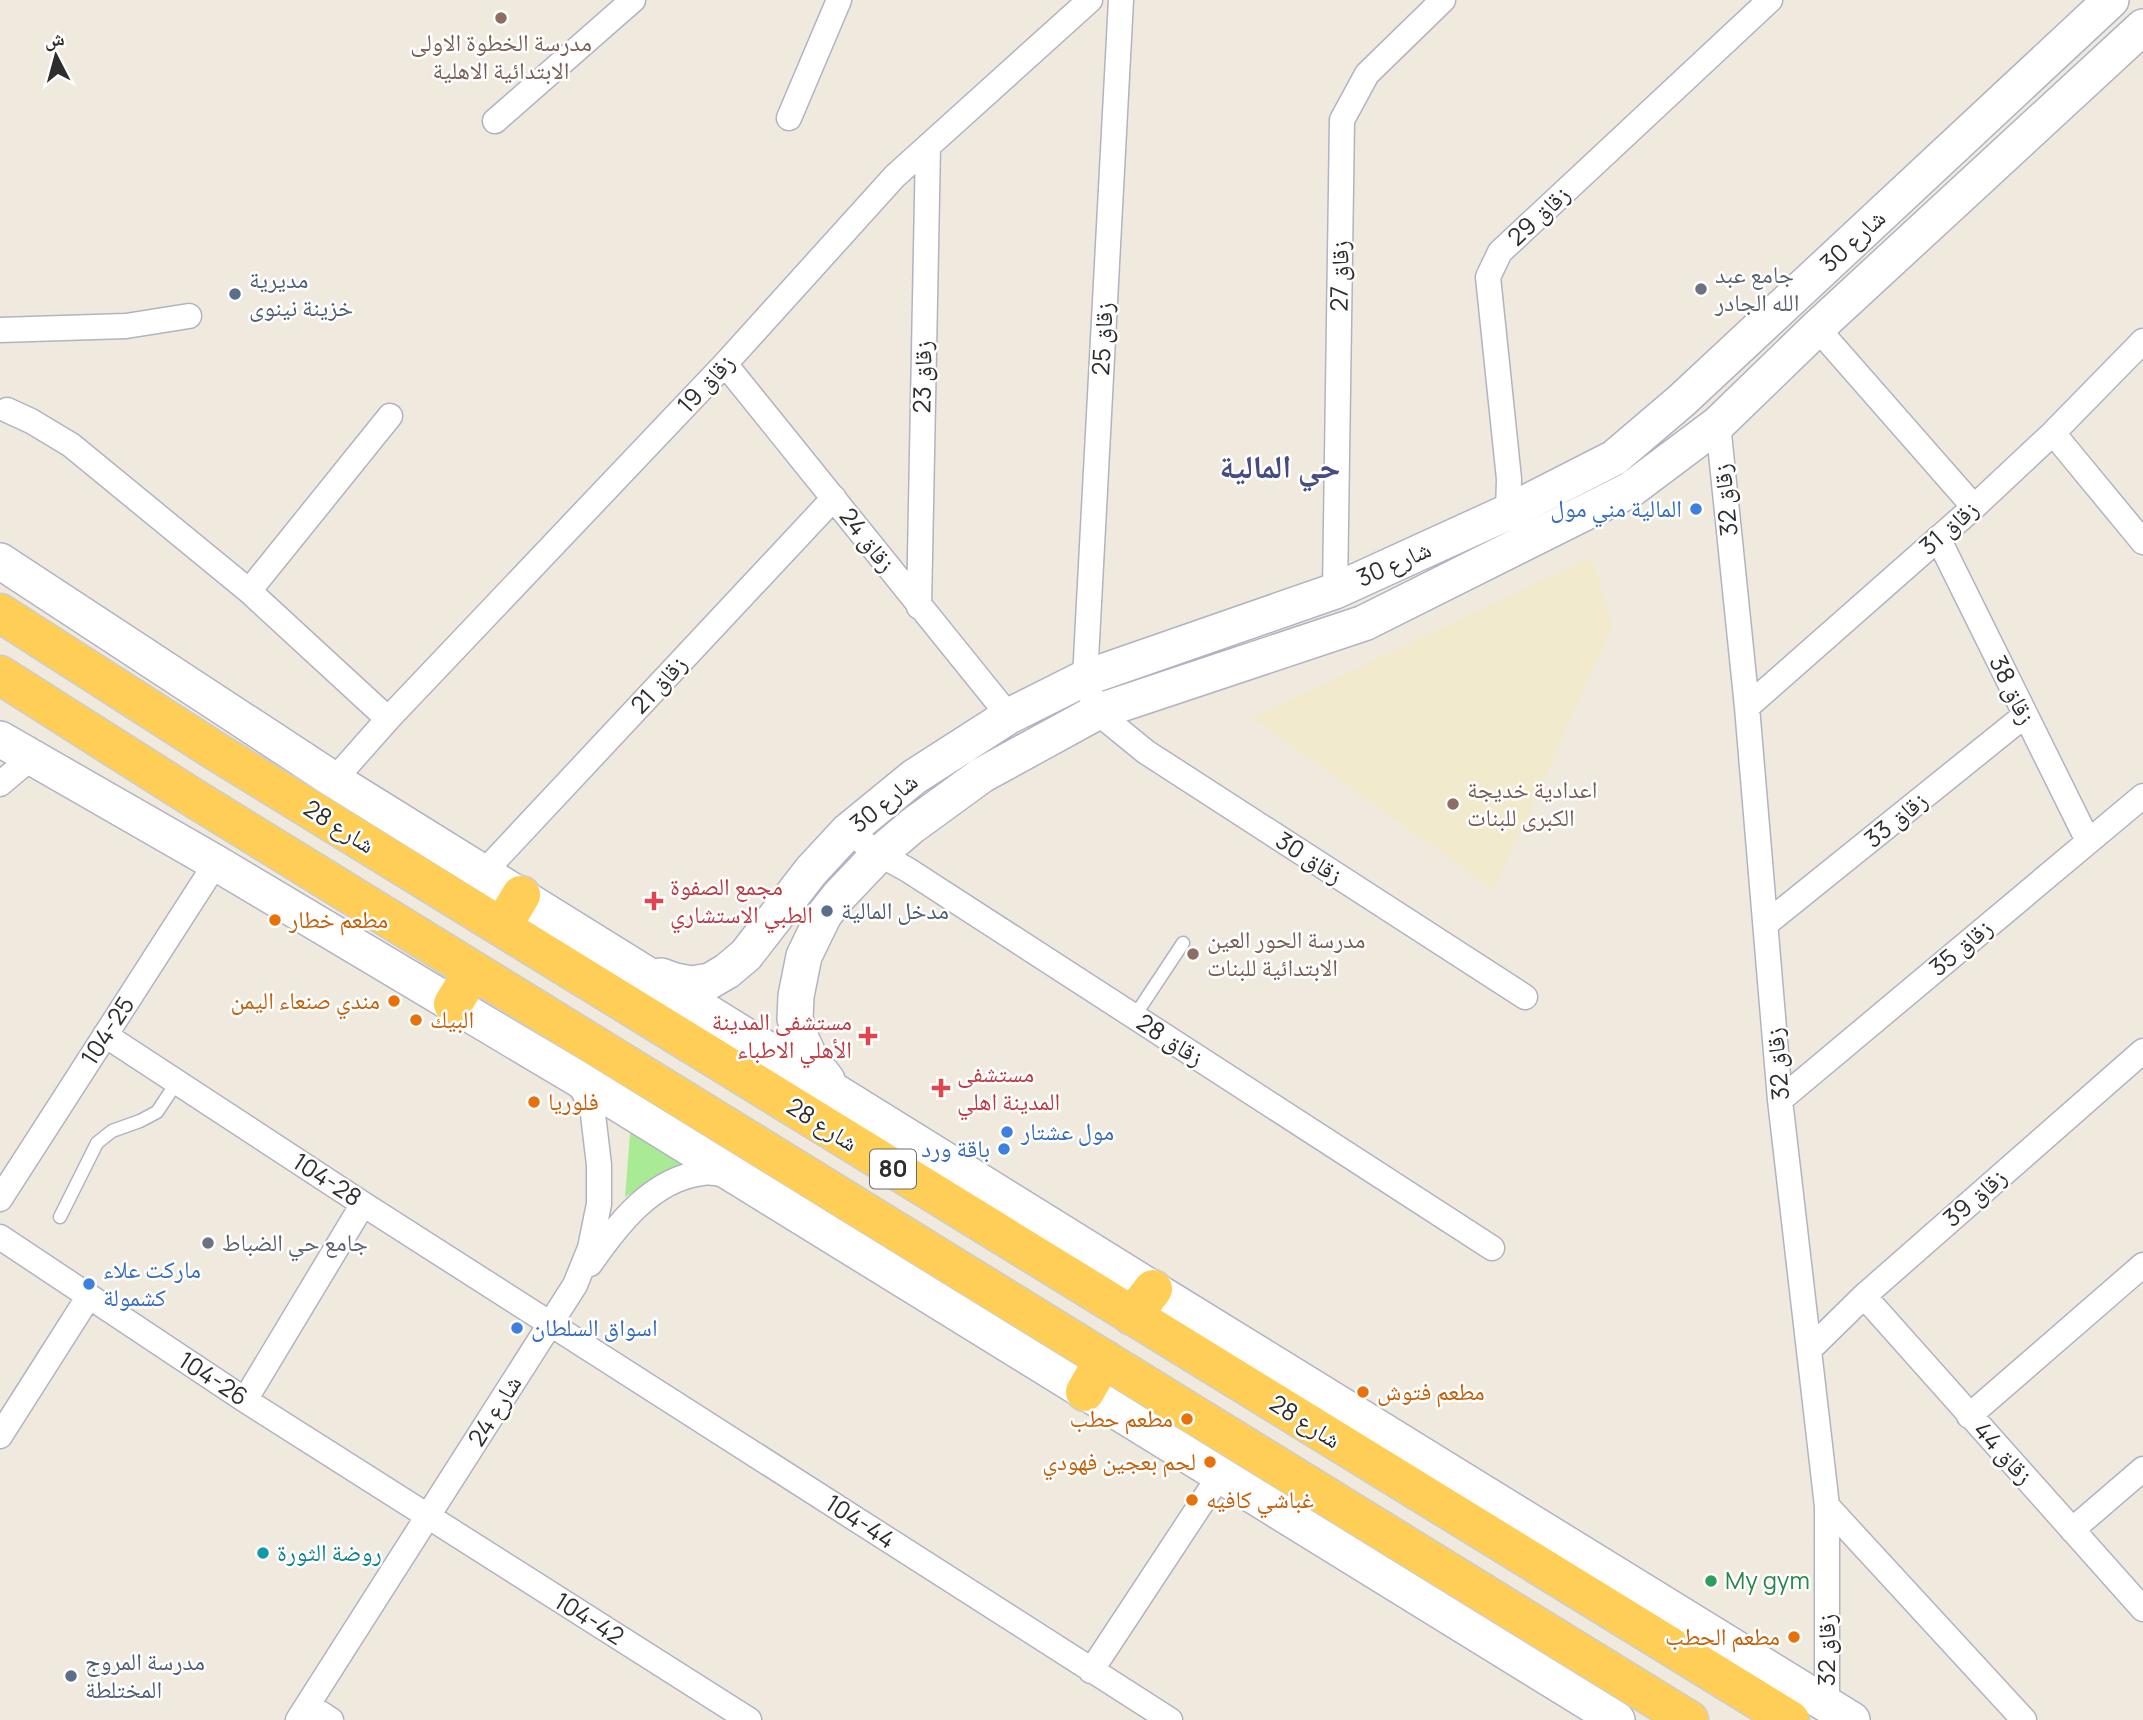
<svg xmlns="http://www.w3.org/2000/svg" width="2143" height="1720" viewBox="0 0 2143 1720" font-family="Manrope,'Noto Naskh Arabic',sans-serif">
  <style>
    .education { fill: #f2eacc }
    .green { fill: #a9eb95 }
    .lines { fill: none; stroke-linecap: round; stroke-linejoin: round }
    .service-casing { stroke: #b2b3c2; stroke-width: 15 }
    .minor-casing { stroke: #b2b3c2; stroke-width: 27 }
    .secondary-casing { stroke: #b2b3c2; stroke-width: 38 }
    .trunk-casing { stroke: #cdcdcd; stroke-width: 41 }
    .service { stroke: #fff; stroke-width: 12 }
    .minor { stroke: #fff; stroke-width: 24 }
    .secondary { stroke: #fff; stroke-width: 35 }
    .trunk { stroke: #ffce56; stroke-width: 38 }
    .education-dot { fill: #8d6e63; stroke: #fff; stroke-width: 2.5 }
    .worship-dot { fill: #6b7280; stroke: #fff; stroke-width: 2.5 }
    .service-dot { fill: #5c6f8a; stroke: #fff; stroke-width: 2.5 }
    .shop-dot { fill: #3f7fe0; stroke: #fff; stroke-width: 2.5 }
    .health-dot { fill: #e0444e; stroke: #fff; stroke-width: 2.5 }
    .food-dot { fill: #e8710a; stroke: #fff; stroke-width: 2.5 }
    .culture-dot { fill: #0f9aa8; stroke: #fff; stroke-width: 2.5 }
    .leisure-dot { fill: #2e9e5b; stroke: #fff; stroke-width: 2.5 }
    .labels { text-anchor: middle; stroke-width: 5; stroke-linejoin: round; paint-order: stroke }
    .shield { fill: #fff; stroke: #6c6c6c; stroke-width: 2 }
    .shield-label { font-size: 23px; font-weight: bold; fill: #2d2d2d }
    .education-label { font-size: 24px; fill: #785e54; stroke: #fff; text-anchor: start }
    .street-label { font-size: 24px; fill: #2d2d2d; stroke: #fff }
    .worship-label { font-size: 24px; fill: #5b616d; stroke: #fff; text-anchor: start }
    .service-label { font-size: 24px; fill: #4e5e75; stroke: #fff; text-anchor: start }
    .shop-label { font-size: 24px; fill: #366cbe; stroke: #fff; text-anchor: start }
    .health-label { font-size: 24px; fill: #be3a42; stroke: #fff; text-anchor: start }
    .food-label { font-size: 24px; fill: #c56008; stroke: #fff; text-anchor: start }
    .culture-label { font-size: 24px; fill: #0d838f; stroke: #fff; text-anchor: start }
    .leisure-label { font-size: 24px; fill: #27864d; stroke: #fff; text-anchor: start }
    .district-label { font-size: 32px; font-weight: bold; fill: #474b83; stroke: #fff }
  </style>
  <rect width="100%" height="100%" fill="#f0eade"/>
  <path class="education" d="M1591,557L1613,625L1494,890L1252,718Z"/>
  <path class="green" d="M634,1085L723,1139L625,1197Z"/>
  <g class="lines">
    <g class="service-casing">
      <path id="service" d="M1134,1017L1183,943
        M60,1217L97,1143L112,1131L140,1121L157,1112L177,1082"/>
    </g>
    <g class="minor-casing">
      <path id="minor" d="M1121,0L1085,678L1097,712L1146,752L1525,997
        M789,118L839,0
        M495,121L633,0
        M1817,328L1974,507
        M0,330L126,326L189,316
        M725,364L1009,716
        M7,410L31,421L71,445L249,591L388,719
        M1718,424L1747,707L1780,1100L1827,1506V1705
        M2053,433L2143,542
        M1508,512L1509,479L1488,277L1500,252L1770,0
        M1938,538L2088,841
        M249,591L390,416
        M1335,591L1342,120L1367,74L1443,0
        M919,607L928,146
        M1747,707L1974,507L2053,433L2143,341
        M334,780L388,719L725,364L895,176L1090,0
        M0,784L32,757
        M848,831L879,854L908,870L1492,1248
        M484,872L834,498
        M1767,923L2024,716
        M105,1035L363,1204L1170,1720
        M1780,1100L2143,796
        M0,1199L216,863
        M0,1237L245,1400L749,1720
        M590,1264C617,1225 652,1179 702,1173C711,1171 721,1174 730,1176
        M1864,1296L2143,1609
        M1810,1349L1864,1296L2143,1051
        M245,1400L363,1204
        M1969,1416L2143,1265
        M0,1436L89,1296
        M1827,1506L2024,1720
        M2072,1530L2143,1469
        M1091,1671L1220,1475
        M308,1705L331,1720
        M298,1720L575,1285L590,1248L599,1204V1165L592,1106L576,1079"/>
    </g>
    <g class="secondary-casing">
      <path id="secondary" d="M0,561L334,780L1153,1289L1852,1720
        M0,739L216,863L575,1077L1617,1720
        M661,976L675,981L691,984L710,981L727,971L746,955L811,871L848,831L914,777L1009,716L1085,678L1335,591L1508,512L1614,458L1681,401L2111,0
        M827,1080L810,1058L802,1041L795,1019L796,996L804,956L824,915L839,896L879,854L912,826L982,775L1097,712L1364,623L1630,490L1718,424L1817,328L2143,27"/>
    </g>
    <g class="trunk-casing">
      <path id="trunk" d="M0,613L217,752L1790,1720
        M0,675L192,797L1689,1720
        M502,927L521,895
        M453,1004L473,971
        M1132,1316L1153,1289
        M1085,1392L1104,1359"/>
    </g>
    <use href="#service" class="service"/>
    <use href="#minor" class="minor"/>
    <use href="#secondary" class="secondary"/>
    <use href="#trunk" class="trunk"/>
  </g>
  <g class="education-dot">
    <circle cx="501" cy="18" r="7"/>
    <circle cx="1453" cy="804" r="7"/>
    <circle cx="1193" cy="954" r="7"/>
  </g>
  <g class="worship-dot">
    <circle cx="1701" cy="289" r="7"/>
    <circle cx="208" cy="1243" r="7"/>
  </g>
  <g class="service-dot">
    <circle cx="235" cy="294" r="7"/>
    <circle cx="827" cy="911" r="7"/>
    <circle cx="71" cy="1676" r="7"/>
  </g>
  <g class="shop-dot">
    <circle cx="1696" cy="509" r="7"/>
    <circle cx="1007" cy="1132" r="7"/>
    <circle cx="1004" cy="1149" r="7"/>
    <circle cx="89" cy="1284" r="7"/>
    <circle cx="517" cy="1328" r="7"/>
  </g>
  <g class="health-dot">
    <path d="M650.5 890.5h7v7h7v7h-7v7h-7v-7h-7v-7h7z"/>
    <path d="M864.5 1025.5h7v7h7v7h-7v7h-7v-7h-7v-7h7z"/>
    <path d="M937.5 1077.5h7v7h7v7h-7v7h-7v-7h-7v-7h7z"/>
  </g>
  <g class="food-dot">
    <circle cx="275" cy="920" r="7"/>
    <circle cx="394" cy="1001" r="7"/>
    <circle cx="416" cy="1020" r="7"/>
    <circle cx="534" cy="1102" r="7"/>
    <circle cx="1363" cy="1392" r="7"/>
    <circle cx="1187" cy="1419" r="7"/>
    <circle cx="1210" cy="1462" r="7"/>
    <circle cx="1192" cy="1500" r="7"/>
    <circle cx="1794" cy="1637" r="7"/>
  </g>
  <circle class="culture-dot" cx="263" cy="1553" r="7"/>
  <circle class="leisure-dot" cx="1711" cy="1581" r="7"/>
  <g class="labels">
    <rect class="shield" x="870" y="1149.5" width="46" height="39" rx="5"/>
    <g class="shield-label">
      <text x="893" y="1177">80</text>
    </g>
    <g class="education-label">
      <text x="501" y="51" text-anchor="middle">مدرسة الخطوة الاولى<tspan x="501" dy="28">الابتدائية الاهلية</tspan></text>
      <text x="1467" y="798">اعدادية خديجة<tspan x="1467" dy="28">الكبرى للبنات</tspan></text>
      <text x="1207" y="948">مدرسة الحور العين<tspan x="1207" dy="28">الابتدائية للبنات</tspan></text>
    </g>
    <g class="street-label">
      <text transform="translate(1539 216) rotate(-43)" y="8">زقاق 29</text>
      <text transform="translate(1853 241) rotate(-43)" y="8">شارع 30</text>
      <text transform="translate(1340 276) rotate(-89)" y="8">زقاق 27</text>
      <text transform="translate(1103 339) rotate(-87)" y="8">زقاق 25</text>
      <text transform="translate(923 377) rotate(-89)" y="8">زقاق 23</text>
      <text transform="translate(706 384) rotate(-47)" y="8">زقاق 19</text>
      <text transform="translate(1726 500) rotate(-96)" y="8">زقاق 32</text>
      <text transform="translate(1949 528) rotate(-41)" y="8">زقاق 31</text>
      <text transform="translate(867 540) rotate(52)" y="8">زقاق 24</text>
      <text transform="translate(1394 564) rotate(-24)" y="8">شارع 30</text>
      <text transform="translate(659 685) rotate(-47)" y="8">زقاق 21</text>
      <text transform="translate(2012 690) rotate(64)" y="8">زقاق 38</text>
      <text transform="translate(884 803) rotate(-39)" y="8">شارع 30</text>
      <text transform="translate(1896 820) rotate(-39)" y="8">زقاق 33</text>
      <text transform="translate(339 827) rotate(32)" y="8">شارع 28</text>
      <text transform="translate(1309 858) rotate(33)" y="8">زقاق 30</text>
      <text transform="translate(1961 948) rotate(-40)" y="8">زقاق 35</text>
      <text transform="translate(108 1031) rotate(-57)" y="8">104-25</text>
      <text transform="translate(1170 1040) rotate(33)" y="8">زقاق 28</text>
      <text transform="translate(1778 1064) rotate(-95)" y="8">زقاق 32</text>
      <text transform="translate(822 1125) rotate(32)" y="8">شارع 28</text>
      <text transform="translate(327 1180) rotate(33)" y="8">104-28</text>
      <text transform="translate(1975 1198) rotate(-41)" y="8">زقاق 39</text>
      <text transform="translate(213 1379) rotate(33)" y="8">104-26</text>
      <text transform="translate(495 1411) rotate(-58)" y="8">شارع 24</text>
      <text transform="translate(1305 1422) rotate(32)" y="8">شارع 28</text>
      <text transform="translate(2003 1453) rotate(48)" y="8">زقاق 44</text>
      <text transform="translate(860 1522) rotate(33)" y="8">104-44</text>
      <text transform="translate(589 1619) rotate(32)" y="8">104-42</text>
      <text transform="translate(1827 1650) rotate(-90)" y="8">زقاق 32</text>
    </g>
    <g class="worship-label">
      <text x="1715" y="283">جامع عبد<tspan x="1715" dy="28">الله الجادر</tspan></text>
      <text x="222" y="1251">جامع حي الضباط</text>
    </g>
    <g class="service-label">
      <text x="249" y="288">مديرية<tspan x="249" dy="28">خزينة نينوى</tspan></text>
      <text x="841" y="919">مدخل المالية</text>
      <text x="85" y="1670">مدرسة المروج<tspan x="85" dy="28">المختلطة</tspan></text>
    </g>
    <g class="shop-label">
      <text x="1682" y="517" text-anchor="end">المالية مني مول</text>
      <text x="1021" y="1140">مول عشتار</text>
      <text x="990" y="1157" text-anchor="end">باقة ورد</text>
      <text x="103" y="1278">ماركت علاء<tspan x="103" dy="28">كشمولة</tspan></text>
      <text x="531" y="1336">اسواق السلطان</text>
    </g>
    <g class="health-label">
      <text x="670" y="895">مجمع الصفوة<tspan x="670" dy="28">الطبي الاستشاري</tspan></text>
      <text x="852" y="1030" text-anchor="end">مستشفى المدينة<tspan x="852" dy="28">الأهلي الاطباء</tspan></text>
      <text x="957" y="1082">مستشفى<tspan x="957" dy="28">المدينة اهلي</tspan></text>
    </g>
    <g class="food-label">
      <text x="289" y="928">مطعم خطار</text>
      <text x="380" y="1009" text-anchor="end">مندي صنعاء اليمن</text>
      <text x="430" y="1028">البيك</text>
      <text x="548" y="1110">فلوريا</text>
      <text x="1377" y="1400">مطعم فتوش</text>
      <text x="1173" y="1427" text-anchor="end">مطعم حطب</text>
      <text x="1196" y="1470" text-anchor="end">لحم بعجين فهودي</text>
      <text x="1206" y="1508">غباشي كافيه</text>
      <text x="1780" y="1645" text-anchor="end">مطعم الحطب</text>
    </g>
    <g class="culture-label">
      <text x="277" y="1561">روضة الثورة</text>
    </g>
    <g class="leisure-label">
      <text x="1725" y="1589">My gym</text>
    </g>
    <g class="district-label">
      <text x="1280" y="478">حي المالية</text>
    </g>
  </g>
  <g transform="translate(56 56) rotate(354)" stroke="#ffffff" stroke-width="5" paint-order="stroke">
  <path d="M0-5L12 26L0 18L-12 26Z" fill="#2d2d2d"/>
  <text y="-10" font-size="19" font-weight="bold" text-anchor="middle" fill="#2d2d2d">ش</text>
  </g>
</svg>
